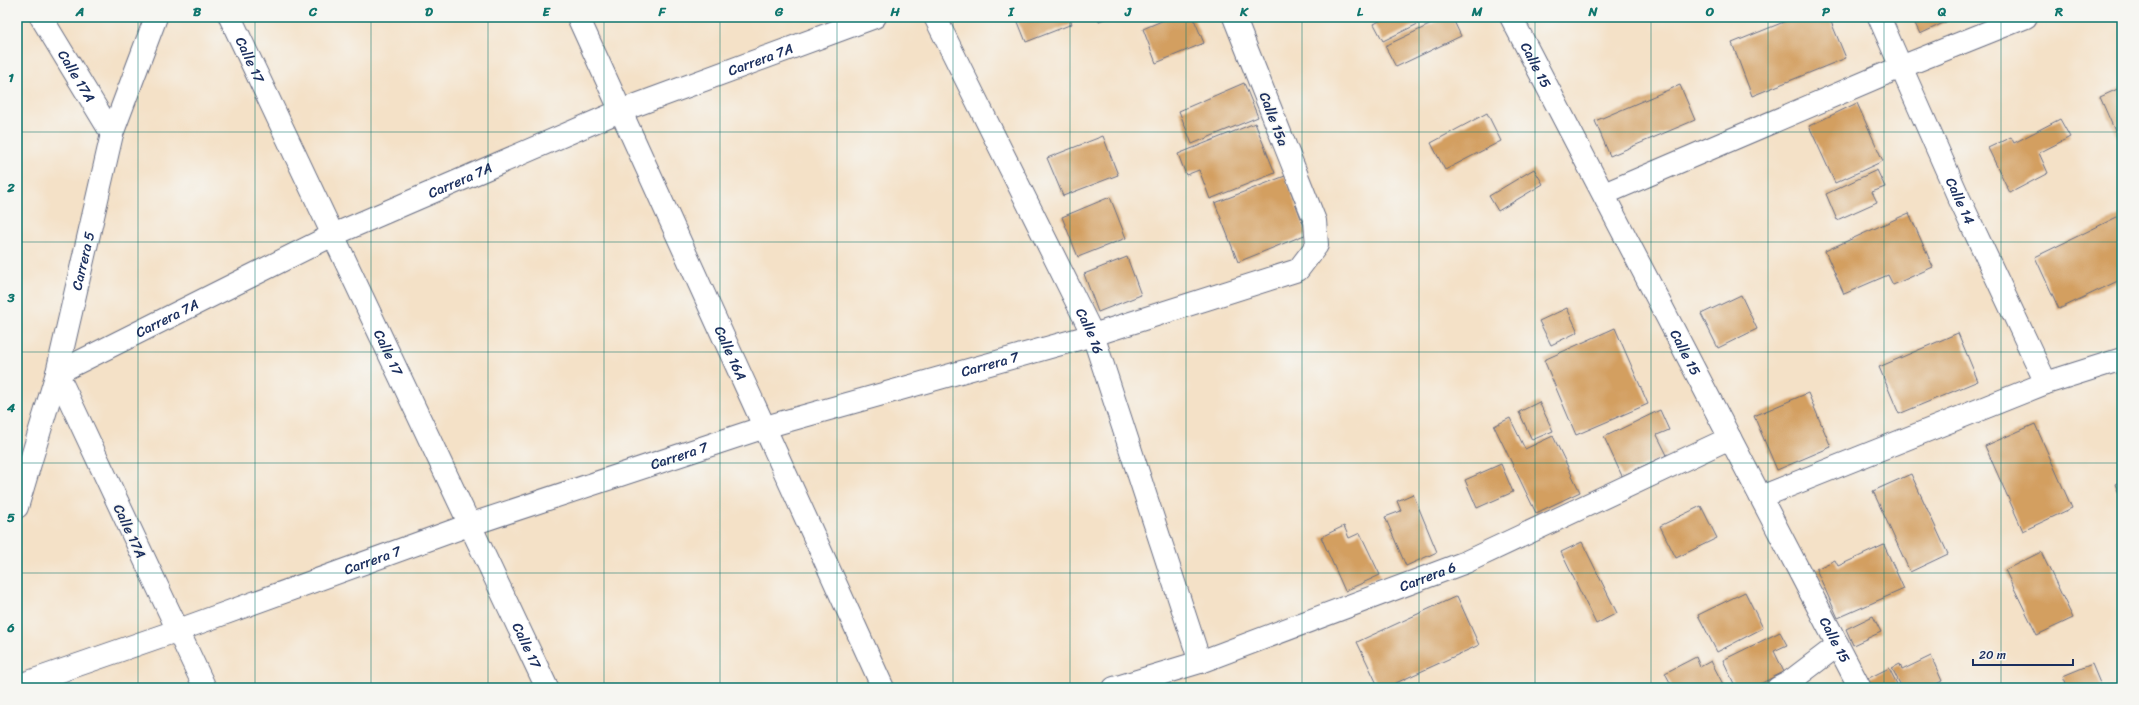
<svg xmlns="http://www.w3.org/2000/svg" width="2139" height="705" viewBox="0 0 2139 705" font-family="Sriracha,sans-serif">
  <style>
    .building { fill: #d39f61 }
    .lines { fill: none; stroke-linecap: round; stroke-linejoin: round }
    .minor-casing { stroke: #676d83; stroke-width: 24 }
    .minor { stroke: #fff; stroke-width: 22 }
    .grid { fill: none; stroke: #0f766e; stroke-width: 1; stroke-opacity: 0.55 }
    .labels { text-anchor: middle; stroke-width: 3; stroke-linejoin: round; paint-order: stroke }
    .street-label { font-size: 14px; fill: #1b2f5e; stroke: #f6f6f2 }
    .neatline { fill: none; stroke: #0f766e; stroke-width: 1.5 }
    .grid-label { font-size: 13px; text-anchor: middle; font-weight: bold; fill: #0f766e }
  </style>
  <rect width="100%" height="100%" fill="#f6f6f2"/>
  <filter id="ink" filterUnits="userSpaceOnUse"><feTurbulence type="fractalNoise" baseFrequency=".025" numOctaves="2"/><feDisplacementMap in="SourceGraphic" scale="8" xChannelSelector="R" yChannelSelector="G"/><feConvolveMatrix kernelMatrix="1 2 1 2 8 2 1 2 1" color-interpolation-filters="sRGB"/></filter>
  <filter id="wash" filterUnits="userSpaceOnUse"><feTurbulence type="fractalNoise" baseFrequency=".012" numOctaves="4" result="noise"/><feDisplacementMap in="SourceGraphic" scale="16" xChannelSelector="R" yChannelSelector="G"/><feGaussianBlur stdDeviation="0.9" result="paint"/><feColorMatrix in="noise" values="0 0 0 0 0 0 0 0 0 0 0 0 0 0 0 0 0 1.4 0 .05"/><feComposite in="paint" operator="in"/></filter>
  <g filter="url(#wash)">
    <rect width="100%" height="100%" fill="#f4e1c7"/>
    <g id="blocks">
      <path class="building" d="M1016,17H1069L1072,24L1026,42Z
        M1098,17H1110L1099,21Z
        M1171,17H1193L1204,43L1156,63L1143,29Z
        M1387,17H1432L1383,41L1374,24Z
        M1446,17H1452L1461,36L1396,67L1385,46Z
        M1796,17H1829L1846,58L1752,96L1732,43Z
        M1912,17H1956L1920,34Z
        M1244,83L1258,117L1192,144L1179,111Z
        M1680,85L1695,120L1610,156L1595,121Z
        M2122,87V147L2100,97Z
        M1857,103L1883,161L1835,183L1809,126Z
        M1487,113L1501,141L1445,170L1431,143Z
        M2060,119L2070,137L2039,153L2048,173L2010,193L1988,148L2011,137L2014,143Z
        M1255,123L1275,173L1210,199L1199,170L1186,175L1178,154Z
        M1103,136L1118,175L1063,196L1047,158Z
        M1534,169L1543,184L1498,211L1489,196Z
        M1877,170L1885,187L1872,192L1877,202L1837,220L1826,194Z
        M1285,176L1307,234L1238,262L1215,203Z
        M1110,197L1126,238L1078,257L1062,217Z
        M1909,213L1933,267L1893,285L1888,275L1844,294L1825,251Z
        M2119,216L2122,224V279L2059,309L2035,257Z
        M1127,257L1141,295L1098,312L1084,274Z
        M1741,295L1757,329L1718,348L1701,314Z
        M1567,308L1578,332L1551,345L1539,321Z
        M1615,328L1648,404L1576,435L1544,360Z
        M1958,333L1978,381L1899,414L1879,367Z
        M1808,393L1831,447L1777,470L1754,416Z
        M1539,402L1553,431L1532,440L1519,412Z
        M1660,410L1669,430L1657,435L1667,455L1622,476L1604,437Z
        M1510,418L1525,449L1553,436L1580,492L1536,513L1494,426Z
        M2035,424L2072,508L2023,531L1985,446Z
        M1501,464L1513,492L1477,508L1465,480Z
        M1911,474L1948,554L1910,572L1873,491Z
        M2122,480V501L2115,484Z
        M1413,494L1437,552L1406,566L1385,517L1401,511L1397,501Z
        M1701,506L1717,538L1676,558L1660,526Z
        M1344,526L1349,538L1360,533L1380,575L1345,591L1321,537Z
        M1582,542L1617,613L1596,624L1561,552Z
        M1884,545L1904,589L1838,618L1816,569L1835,560L1838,566Z
        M2041,552L2073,618L2037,635L2005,570Z
        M1745,592L1763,628L1717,652L1698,615Z
        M1457,596L1479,645L1385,688H1379L1357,642Z
        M1873,616L1881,632L1853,645L1846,629Z
        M1780,632L1787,645L1774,651L1784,672L1752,688H1736L1723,660Z
        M1931,656L1942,681L1928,688H1902L1892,668L1900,664L1902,670Z
        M1696,657L1700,667L1711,661L1725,688H1673L1665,673Z
        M2092,664L2102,688H2068L2063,676Z
        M1889,668L1899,688H1871L1867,679Z"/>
    </g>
  </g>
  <g filter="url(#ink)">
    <use href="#blocks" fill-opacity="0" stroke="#676d83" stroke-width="1"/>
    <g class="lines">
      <g class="minor-casing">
        <g id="minor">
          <path id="s1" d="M41,17L112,134"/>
          <path id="s2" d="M230,17L547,688"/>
          <path id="s3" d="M578,17L883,688"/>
          <path id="s4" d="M935,17L1093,335L1200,662"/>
          <path id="s5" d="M1511,17L1860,688"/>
          <path id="s6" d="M1879,17L1958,196L2046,383"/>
          <path d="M1604,194L1901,67L2026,17"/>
          <path d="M1761,497L2046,383L2122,359"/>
          <path id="s7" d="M17,507L57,373L112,134L156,17"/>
          <path id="s8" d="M17,686L176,631L469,525L765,427L1093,335L1298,270L1317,245L1315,221L1234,17"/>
          <path id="s9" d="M205,688L57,373L333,235L620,111L875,17"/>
          <path id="s10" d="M1114,688L1200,662L1466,562L1730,438"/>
          <path d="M1778,688L1788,683L1838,645"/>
        </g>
      </g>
      <use href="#minor" class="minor"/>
    </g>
  </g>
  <path class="grid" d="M138,17V688M255,17V688M371,17V688M488,17V688M604,17V688M720,17V688M837,17V688M953,17V688M1070,17V688M1186,17V688M1302,17V688M1419,17V688M1535,17V688M1651,17V688M1768,17V688M1884,17V688M2001,17V688M17,132H2122M17,242H2122M17,352H2122M17,463H2122M17,573H2122"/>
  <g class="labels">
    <g class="street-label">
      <text dy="5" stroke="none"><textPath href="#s9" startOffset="1119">Carrera 7A</textPath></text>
      <text dy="5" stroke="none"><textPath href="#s2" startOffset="47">Calle 17</textPath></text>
      <text dy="5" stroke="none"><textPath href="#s5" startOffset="54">Calle 15</textPath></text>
      <text dy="5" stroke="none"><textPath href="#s1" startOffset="69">Calle 17A</textPath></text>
      <text transform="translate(1274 119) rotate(69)" y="5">Calle 15a</text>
      <text dy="5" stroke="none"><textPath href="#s9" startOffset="795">Carrera 7A</textPath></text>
      <text dy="5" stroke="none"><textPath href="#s6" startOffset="201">Calle 14</textPath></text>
      <text dy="5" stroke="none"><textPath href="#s7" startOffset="255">Carrera 5</textPath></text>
      <text dy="5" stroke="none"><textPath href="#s9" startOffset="471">Carrera 7A</textPath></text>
      <text dy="5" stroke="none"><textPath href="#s4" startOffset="350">Calle 16</textPath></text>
      <text dy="5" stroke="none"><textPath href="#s2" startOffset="371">Calle 17</textPath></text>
      <text dy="5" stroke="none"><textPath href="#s3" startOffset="369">Calle 16A</textPath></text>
      <text dy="5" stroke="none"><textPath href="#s5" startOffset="378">Calle 15</textPath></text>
      <text dy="5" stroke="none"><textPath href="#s8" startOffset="1025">Carrera 7</textPath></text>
      <text dy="5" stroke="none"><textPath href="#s8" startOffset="701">Carrera 7</textPath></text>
      <text transform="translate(130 531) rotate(65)" y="5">Calle 17A</text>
      <text dy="5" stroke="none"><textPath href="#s8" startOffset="377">Carrera 7</textPath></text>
      <text dy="5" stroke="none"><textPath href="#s10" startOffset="333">Carrera 6</textPath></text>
      <text dy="5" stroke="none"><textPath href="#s5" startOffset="702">Calle 15</textPath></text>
      <text dy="5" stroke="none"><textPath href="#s2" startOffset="695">Calle 17</textPath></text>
    </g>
  </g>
  <rect width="2139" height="705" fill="none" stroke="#f6f6f2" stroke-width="44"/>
  <path d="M1973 659v6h100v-6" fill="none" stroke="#1b2f5e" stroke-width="2"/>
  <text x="1979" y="659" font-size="12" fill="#1b2f5e" stroke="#f6f6f2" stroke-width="3" paint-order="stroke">20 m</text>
  <rect x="22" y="22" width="2095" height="661" class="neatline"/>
  <g class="grid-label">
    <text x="80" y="16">A</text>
    <text x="197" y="16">B</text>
    <text x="313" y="16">C</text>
    <text x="429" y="16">D</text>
    <text x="546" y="16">E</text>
    <text x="662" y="16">F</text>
    <text x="779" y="16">G</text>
    <text x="895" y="16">H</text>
    <text x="1011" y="16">I</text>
    <text x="1128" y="16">J</text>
    <text x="1244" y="16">K</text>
    <text x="1360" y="16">L</text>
    <text x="1477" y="16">M</text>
    <text x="1593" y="16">N</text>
    <text x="1710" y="16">O</text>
    <text x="1826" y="16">P</text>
    <text x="1942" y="16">Q</text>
    <text x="2059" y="16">R</text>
    <text x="11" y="82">1</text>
    <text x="11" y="192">2</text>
    <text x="11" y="302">3</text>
    <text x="11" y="412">4</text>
    <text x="11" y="522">5</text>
    <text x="11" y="632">6</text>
  </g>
</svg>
